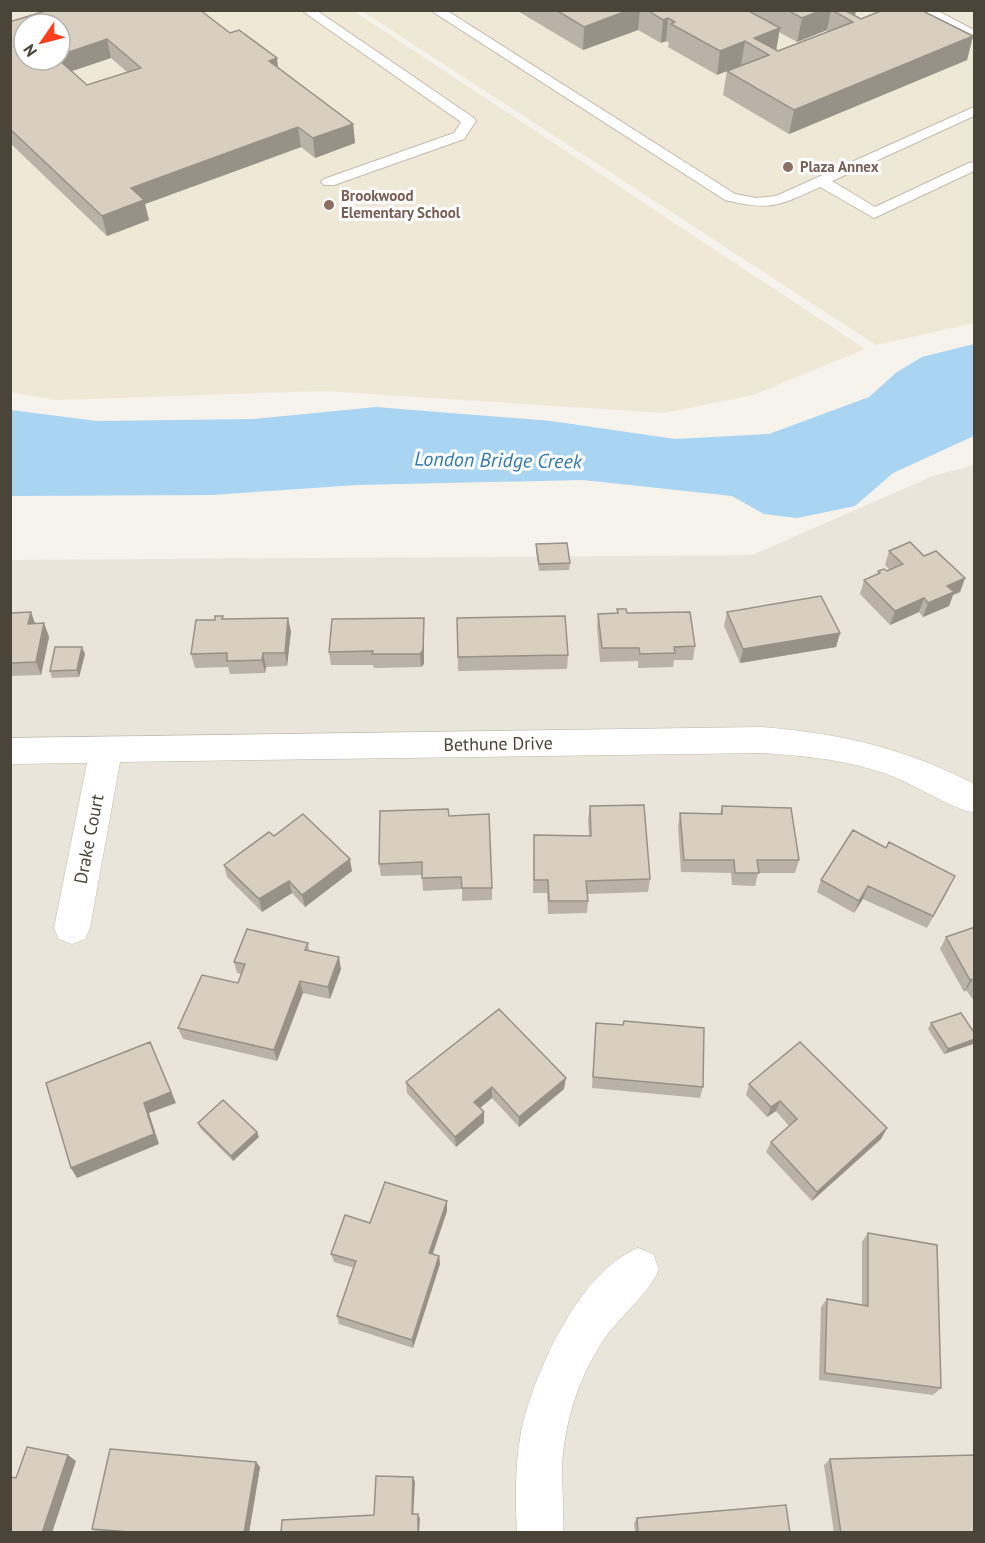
<svg xmlns="http://www.w3.org/2000/svg" width="985" height="1543" viewBox="0 0 985 1543" font-family="'PT Sans',sans-serif">
  <style>
    .residential { fill: #eae5da }
    .education { fill: #efe8d6; fill-rule: evenodd }
    .water { fill: #a9d4f2 }
    .lines { fill: none; stroke-linecap: round; stroke-linejoin: round }
    .lane-casing { stroke: #c2bbae; stroke-width: 2 }
    .street-casing { stroke: #c2bbae; stroke-width: 1 }
    .lane { fill: #fff; fill-rule: evenodd }
    .street { fill: #fff; fill-rule: evenodd }
    .wall { fill: #bab2a6; fill-rule: evenodd }
    .shaded-wall { fill: #979187 }
    .building { fill: #d8cfc1; stroke: #979187; stroke-width: 1.5; fill-rule: evenodd }
    .education-dot { fill: #8d6e63; stroke: #fff; stroke-width: 2 }
    .labels { text-anchor: middle; stroke-width: 6; stroke-linejoin: round; paint-order: stroke }
    .far-education-label { font-size: 15px; font-weight: bold; fill: #785e54; stroke: #fff; text-anchor: start }
    .street-label { font-size: 18px; fill: #4b4439; stroke: #fff }
    .water-label { font-size: 20px; font-style: italic; fill: #2e7ab2; stroke: #fff }
  </style>
  <rect width="100%" height="100%" fill="#f6f3ec"/>
  <path class="residential" d="M974,465V1532H11V560L752,555L933,476Z"/>
  <path class="education" d="M10,11H354L865,349L753,395L664,413L324,391L56,400L11,392ZM24,24H60V60H24Z
    M362,11H974V323L876,345Z"/>
  <path class="water" d="M974,344V436L893,473L855,506L797,518L764,514L732,496L583,480L358,485L212,495L11,496V410L97,421L253,419L376,407L551,421L675,439L769,434L869,397L897,372L922,357Z"/>
  <g class="lines">
    <g class="lane-casing">
      <path id="lane" d="M301,10H316L474,118L476,121L464,139L334,185H324L321,182L324,179L454,133L461,122Z
        M430,10H446L735,194L756,198L776,196L974,107V116L832,181L875,207L969,163L974,162V171L874,218L820,187C779,206 770,211 725,200Z
        M919,10H936L974,30V39Z"/>
    </g>
    <g class="street-casing">
      <path id="street" d="M762,727C842,734 902,747 974,784V813C947,806 921,788 894,777C851,760 807,756 762,753L120,762L90,928L85,939L72,944L59,939L54,928L87,763L10,764V738Z
        M638,1248L653,1254L659,1269C649,1294 622,1314 605,1338C579,1376 564,1422 562,1468C562,1489 564,1511 563,1532H517C515,1499 515,1465 521,1432C534,1372 579,1272 638,1248Z"/>
    </g>
    <use href="#lane" class="lane"/>
    <use href="#street" class="street"/>
  </g>
  <path class="wall" d="M516,10H856L855,16L861,19L973,36L967,60L789,134L723,95L727,71L717,75L668,47L669,43L666,41L661,43L638,30L583,50ZM827,30V32L778,51L776,50L779,32L797,42Z
    M10,19L13,21L278,67L353,124L355,143L315,158L301,147L145,204L149,220L107,236L10,143ZM111,58L127,72L87,85L72,71Z
    M536,544L570,563L569,570L539,571L536,552Z
    M889,551L924,556L965,578L960,592L953,595L949,606L923,617L919,612L890,625L860,594L864,580L877,575L878,571H887L890,570L885,565Z
    M617,609L627,613L695,646L693,660H674L673,667L638,668V661L600,662L597,627L598,614L617,613Z
    M727,612L840,633L836,647L740,663L724,626Z
    M10,613L35,623H44L49,637L41,675L10,676Z
    M223,616V619L291,631L287,666L266,667L265,673L230,674L228,667L195,668L191,654L215,620Z
    M424,618V664L421,667L374,668L373,665H331L329,652Z
    M457,618L568,655L567,669L458,671Z
    M85,654L79,677L52,678L50,671Z
    M590,806L650,879L648,892L587,894L588,901L587,913L548,914L547,893H533L534,835L589,836L588,819Z
    M722,806L799,860L795,873H758L755,886L732,885L731,873L681,872L678,826L680,813L720,814Z
    M449,816L492,888V900L462,901V889L423,891L422,875L381,876L379,864Z
    M274,836L352,871L305,907L292,893L262,912L227,877L224,865Z
    M821,880L949,889L927,928L863,899L854,913L817,892Z
    M975,927V1002L966,990L964,992L940,949L946,937Z
    M308,943L309,950L341,969L330,999L303,993L277,1061L183,1039L178,1028L238,983L241,974L237,973L234,962Z
    M596,1023L703,1087L700,1098L592,1088L595,1034Z
    M931,1023L975,1034V1042L973,1044L944,1054L928,1029Z
    M406,1082L564,1089L519,1127L492,1098L480,1108L484,1123L456,1147L407,1093Z
    M749,1084L887,1128L881,1139L812,1201L766,1152L771,1142L789,1126L776,1111L767,1117L746,1095Z
    M198,1123L259,1137L233,1161L200,1128Z
    M447,1201V1211L433,1254L439,1256L440,1264L413,1348L339,1324L337,1316L354,1268L334,1262L331,1254L370,1223Z
    M868,1233L941,1388L933,1395L819,1380L821,1307L827,1299L862,1305V1242Z
    M830,1459L975,1533H834L824,1465Z
    M256,1462L260,1467L249,1533H98L92,1529Z
    M637,1518L790,1533H635L634,1523Z"/>
  <path class="shaded-wall" d="M629,10H640L638,30L583,50L584,27Z
    M822,10H831L827,30L797,42L802,18Z
    M832,10H856L854,20Z
    M668,18L666,41L661,43L663,20Z
    M780,28L776,51L754,38Z
    M973,36L967,60L789,134L794,110Z
    M107,39L111,58L60,75L56,60H60V55Z
    M745,41L741,65L717,75L720,51Z
    M277,58L279,77L269,61Z
    M353,124L355,143L315,158L313,138Z
    M298,127L301,147L145,204L149,220L107,236L102,216L131,188Z
    M965,578L960,592L953,595L949,606L923,617L928,603L947,586Z
    M924,598L919,612L890,625L895,611Z
    M31,612L36,626L28,624Z
    M288,618L291,631L287,666L285,653Z
    M424,618V664L421,667L420,654Z
    M44,623L49,637L41,675L36,662Z
    M840,633L836,647L740,663L743,649Z
    M82,647L85,654L79,677L77,670Z
    M263,653L266,667L265,673L262,660Z
    M350,859L352,871L305,907L302,895Z
    M289,881L292,893L262,912L259,899Z
    M868,886L863,899L854,913L859,901Z
    M339,957L341,969L330,999L328,987Z
    M973,979L966,990L964,992L970,980Z
    M300,981L303,993L277,1061L274,1050Z
    M975,1039L973,1044L944,1054L948,1049Z
    M155,1053L176,1103L149,1113L159,1144L77,1178L71,1168L144,1103Z
    M566,1078L564,1089L519,1127V1117Z
    M492,1087V1098L475,1112L474,1102Z
    M780,1101L776,1111L767,1117L771,1107Z
    M484,1112V1123L456,1147L455,1137Z
    M887,1128L881,1139L812,1201L817,1192Z
    M257,1132L259,1137L233,1161L231,1156Z
    M447,1201V1211L430,1261L429,1253Z
    M439,1256L440,1264L413,1348L412,1340Z
    M68,1455L76,1461L52,1533H42Z
    M256,1462L260,1467L249,1533H244Z
    M413,1477L415,1482L413,1519L412,1514Z
    M418,1514L420,1519L419,1533H418Z"/>
  <path class="building" d="M48,10H200L230,33L239,30L277,58L269,61L353,124L313,138L298,127L131,188L144,200L102,216L10,129V19L13,21ZM24,24H60V55L107,39L141,68L87,85L59,60H24Z
    M556,10H629L584,27Z
    M647,10H747L780,28L754,38L778,51L853,22L832,10H844L861,19L883,10H921L973,36L794,110L727,71L769,55L745,41L720,51L671,24L675,22L668,18L663,20Z
    M787,10H822L802,18Z
    M910,542L924,556L936,551L965,578L947,586L954,592L928,603L924,598L895,611L864,580L880,573L878,571L884,569L887,571L903,564L889,551Z
    M567,543L570,563L539,564L536,544Z
    M821,596L840,633L743,649L727,612Z
    M617,609H626L627,613L690,612L695,646L674,647L675,653L640,654L639,648H602L598,614L618,613Z
    M31,612L28,624L44,623L36,662L10,663V613Z
    M215,616H223L222,619L288,618L285,653H263L262,660L227,661V653L191,654L196,620H215Z
    M565,616L568,655L458,657L457,618Z
    M424,618L423,650L420,654H372L373,651L329,652L332,619Z
    M55,647H82L77,670L50,671Z
    M644,805L650,879L586,881L588,901H549L548,880H534V835L591,836L590,806Z
    M722,806L791,808L799,860H757L759,873H735L734,860H684L680,813L722,814Z
    M448,809L449,816L489,814L492,888H462L461,877L422,878V862L379,864L380,811Z
    M303,814L350,859L302,895L289,881L259,899L224,865L269,832L274,836Z
    M853,830L886,848L889,842L955,876L933,916L868,886L859,901L821,880Z
    M975,927V980L973,979L970,980L946,937Z
    M247,929L308,943L305,950L339,957L328,987L300,981L274,1050L178,1028L202,975L238,983L245,964L234,962Z
    M499,1009L566,1078L519,1117L492,1087L474,1102L484,1112L455,1137L406,1082Z
    M961,1013L975,1034V1039L948,1049L931,1023Z
    M624,1021L704,1028L703,1087L593,1077L596,1023L623,1025Z
    M150,1042L171,1092L144,1103L154,1134L71,1168L46,1083Z
    M800,1042L887,1128L817,1192L771,1142L797,1119L780,1101L771,1107L749,1084Z
    M223,1100L257,1132L231,1156L198,1123Z
    M385,1182L447,1201L429,1253L439,1256L412,1340L337,1316L356,1261L331,1254L345,1215L370,1223Z
    M868,1233L937,1245L941,1388L825,1373L827,1299L868,1306Z
    M27,1447L68,1455L42,1533H10V1477L16,1478Z
    M110,1449L256,1462L244,1533H143L92,1529Z
    M975,1455V1533H841L830,1459Z
    M376,1476L413,1477L412,1514H418V1533H281L282,1520L374,1515Z
    M786,1505L790,1533H638L637,1518Z"/>
  <g class="education-dot">
    <circle cx="788" cy="167" r="6"/>
    <circle cx="329" cy="205" r="6"/>
  </g>
  <g class="labels">
    <g class="far-education-label">
      <text x="800" y="172">Plaza Annex</text>
      <text x="341" y="201">Brookwood<tspan x="341" dy="17">Elementary School</tspan></text>
    </g>
    <g class="street-label">
      <text transform="translate(498 744) rotate(-1)" y="6">Bethune Drive</text>
      <text transform="translate(89 839) rotate(-79)" y="6">Drake Court</text>
    </g>
    <g class="water-label">
      <text transform="translate(498 460) rotate(1)" y="7">London Bridge Creek</text>
    </g>
  </g>
  <rect width="985" height="1543" fill="none" stroke="#4b4439" stroke-width="24"/>
  <g transform="translate(42 42) rotate(235)"><circle r="28" fill="#ffffff" stroke="#b7b4b0" stroke-width="1.5"/>
  <path d="M0-4.5L10 22L0 15L-10 22Z" fill="#fc3f1d"/>
  <text y="-9" font-size="16" font-weight="bold" text-anchor="middle" fill="#4b4439">N</text>
  </g>
</svg>
